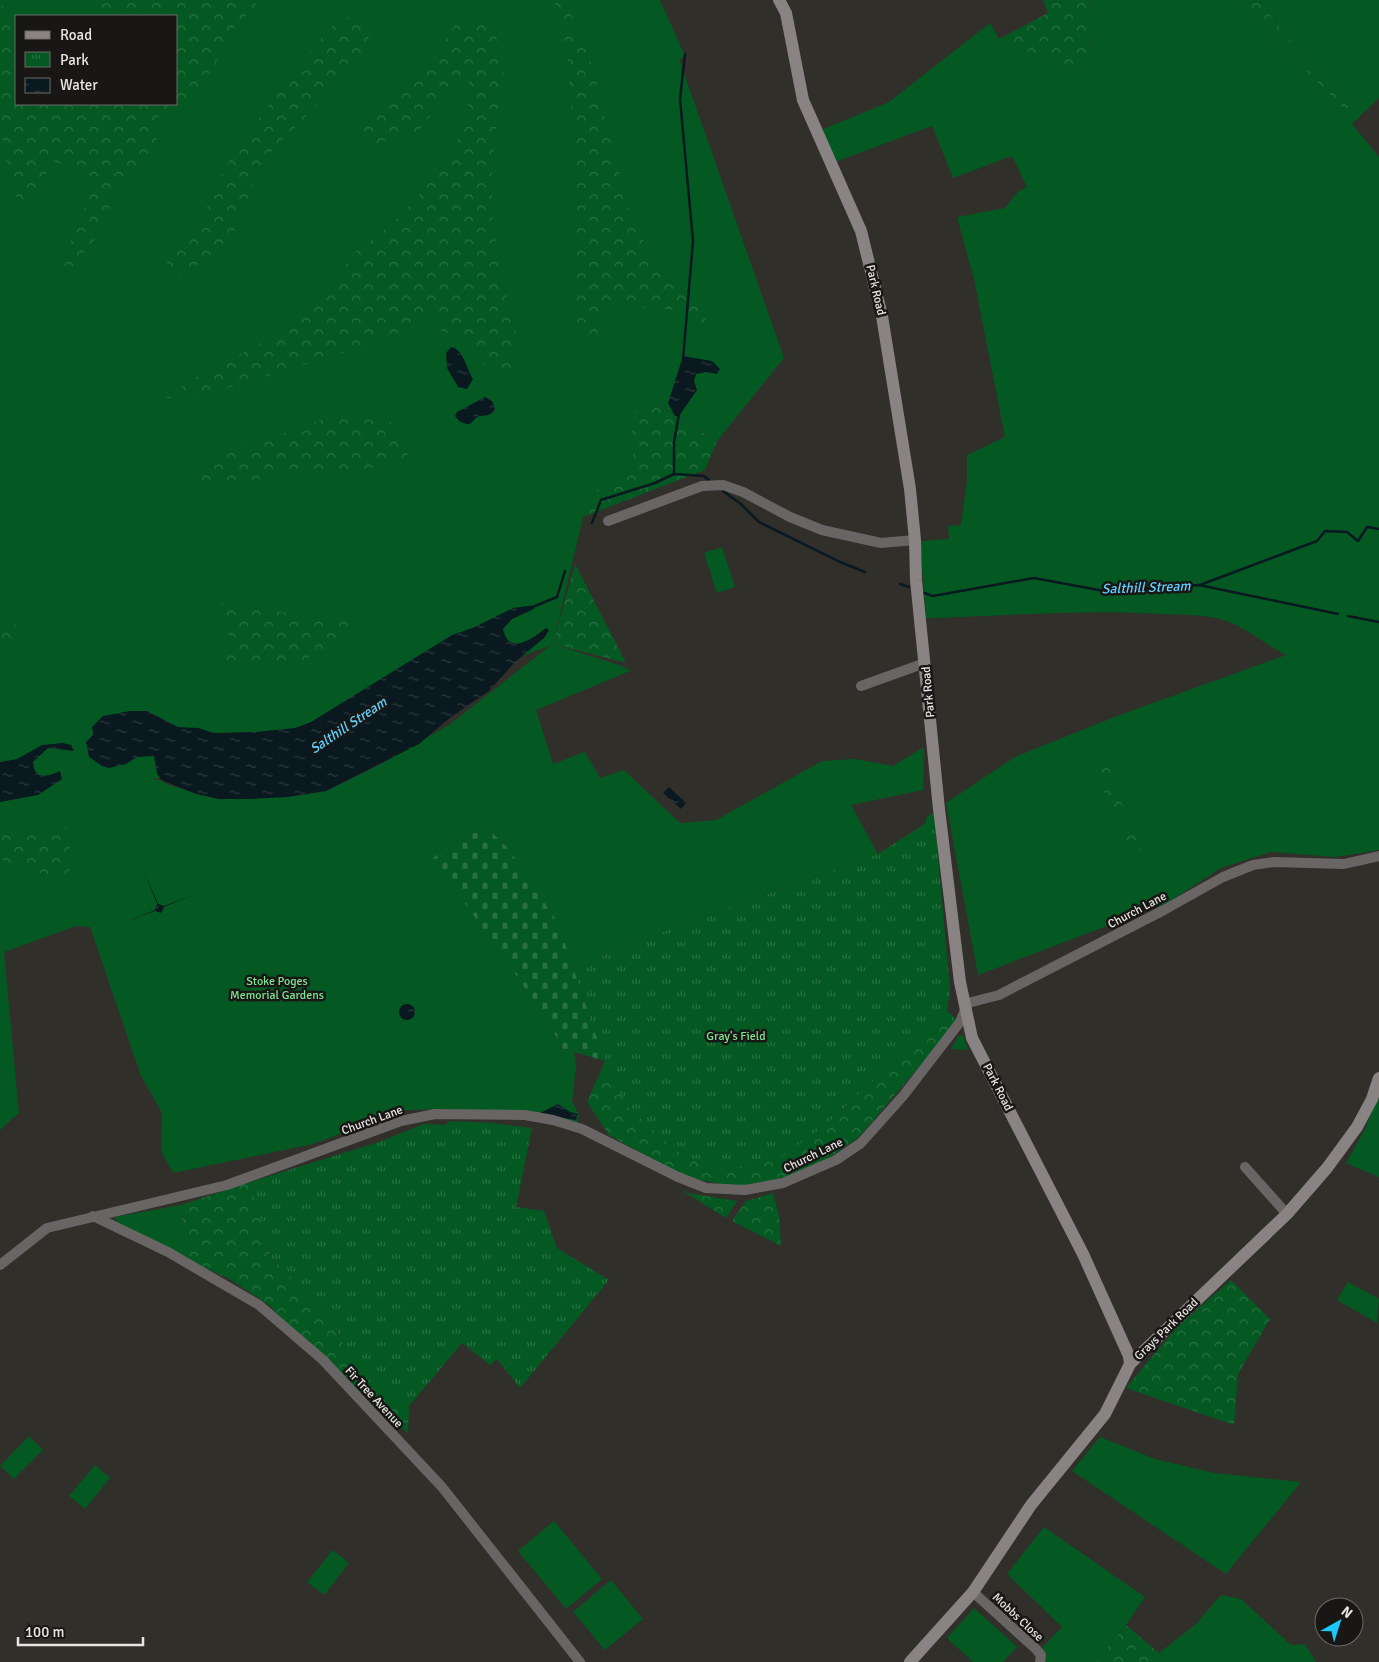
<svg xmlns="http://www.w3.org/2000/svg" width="1379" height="1662" viewBox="0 0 1379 1662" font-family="Signika,sans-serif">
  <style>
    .green { fill: #045923; fill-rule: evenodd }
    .forest { fill: url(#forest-crowns) }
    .cemetery { fill: url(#cemetery-stones) }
    .park { fill: url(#park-tufts) }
    .water { fill: url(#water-ripples) }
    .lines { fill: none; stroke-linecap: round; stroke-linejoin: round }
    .stream { stroke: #09191f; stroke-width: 2.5 }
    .minor { stroke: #696565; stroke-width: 10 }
    .secondary { stroke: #898384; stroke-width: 12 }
    .labels { text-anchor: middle; stroke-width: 5; stroke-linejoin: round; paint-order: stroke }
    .street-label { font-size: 12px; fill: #e8e6e3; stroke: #181715 }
    .park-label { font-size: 12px; fill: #7ee491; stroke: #181715 }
    .water-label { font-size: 14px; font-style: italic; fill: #5ed1fd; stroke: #181715 }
  </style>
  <defs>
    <pattern id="forest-crowns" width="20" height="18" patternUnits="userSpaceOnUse" patternTransform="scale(1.25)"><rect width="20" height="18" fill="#045923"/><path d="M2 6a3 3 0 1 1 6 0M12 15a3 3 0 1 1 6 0" fill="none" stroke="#297143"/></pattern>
    <pattern id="cemetery-stones" width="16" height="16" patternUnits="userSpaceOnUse" patternTransform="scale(1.25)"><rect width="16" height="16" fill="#045923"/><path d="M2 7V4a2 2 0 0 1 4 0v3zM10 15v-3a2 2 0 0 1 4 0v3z" fill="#297143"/></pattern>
    <pattern id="park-tufts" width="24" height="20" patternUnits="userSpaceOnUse" patternTransform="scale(1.25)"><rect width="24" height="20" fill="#045923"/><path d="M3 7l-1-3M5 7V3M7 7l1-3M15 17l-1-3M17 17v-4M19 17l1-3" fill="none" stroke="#297143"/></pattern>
    <pattern id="water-ripples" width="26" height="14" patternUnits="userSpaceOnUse" patternTransform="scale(1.25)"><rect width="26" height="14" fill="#09191f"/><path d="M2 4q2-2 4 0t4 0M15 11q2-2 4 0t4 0" fill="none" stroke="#2d3a3f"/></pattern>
  </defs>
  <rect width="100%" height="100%" fill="#312f2a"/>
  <path class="green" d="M0,0H660L685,56L679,59L784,358L717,441L659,405L631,414L635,474L592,492L583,517L553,644L622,666L630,671L536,710L553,764L585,752L600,778L624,770L680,823L716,820L822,761L855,759L893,766L924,747L923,790L851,805L878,854L616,949L574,970L557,923L508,848L489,830C467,832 451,846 434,858L550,1023L561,1048L574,1051L576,1067L572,1101L579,1115L577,1122L537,1115L446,1109L407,1110L313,1144L173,1173L161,1151L162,1113L141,1076L90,927L76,926L4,952L19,1113L0,1130ZM16,16H176V104H16ZM551,645L449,725L377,766L326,791L287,797L219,799L168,785L161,780H151L312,738Z
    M1091,0H1237L1342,107L1350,109L1356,106L1287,37L1259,0H1379V98L1352,124L1379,157V850L1335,857L1271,852L1221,868L1167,903L978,975L946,803L1015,757L1117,716L1286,655C1264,644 1248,628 1223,620C1204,614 1182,615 1162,614C1083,609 1005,616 926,618L920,541L949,539L948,526L961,525L967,481V455L1005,437L974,279L957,217L1005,208L1018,192L1027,187L1012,156L953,178L932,126L835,162L821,130L889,102L990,23L999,39L1053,62L1087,69Z
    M722,547L735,587L717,593L704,553Z
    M963,1035L968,1050L951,1049L958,1036Z
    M1379,1094V1177L1346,1163L1364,1131Z
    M181,1205L187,1259L117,1225L115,1217Z
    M1348,1282L1379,1299L1377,1323L1337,1300Z
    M29,1436L43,1450L14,1479L0,1466Z
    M1100,1437L1155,1459L1214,1473L1301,1482L1226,1574L1072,1471Z
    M95,1465L110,1478L85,1509L69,1496Z
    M554,1521L602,1579L566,1609L518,1551Z
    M1044,1527L1145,1597L1126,1625L1096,1662H1044L1047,1654L1042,1648L1062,1627L1007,1574Z
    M333,1550L349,1563L324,1595L307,1582Z
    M611,1580L643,1619L605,1650L573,1612Z
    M1221,1595L1241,1599L1291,1645L1305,1644L1316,1662H1165L1159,1653L1196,1624Z
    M974,1608L1017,1647L1003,1662H973L947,1638Z"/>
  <path class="forest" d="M0,0L16,35V104H171L157,118V142L116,193L100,233L68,273L63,261L89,197L80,169L51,161L42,186L26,202L12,194L0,125Z
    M92,0H257L254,8L236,25L213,70L187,103L176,98V16H99L100,6Z
    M554,0H566L580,38L591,62L631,220L650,252L707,315L703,326L673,310L616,305L602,309L595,321L599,339L576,336L573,267L575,152L567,49Z
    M1043,0H1091L1087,69L1053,62L999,39L1048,13Z
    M1237,0H1259L1287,37L1356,106L1350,109L1342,107Z
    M362,9L372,51L273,149L254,183L226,251L173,277L167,262L203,216L227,165L255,123L318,41L333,26Z
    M482,18L493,31L505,58L492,162V221L502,276L516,332L508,354L514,368L510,377L493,373L482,363L472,348L462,338L442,331L433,316L419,318L403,331L349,351L198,397L166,398L200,375L253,348L324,298L353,254L391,225L418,197L460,136L468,108L470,67L418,131L371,145L359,124L406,88L432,58L456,24Z
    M658,405L717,441L705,470L583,517L592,492L634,473L631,413Z
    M333,416L395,422L408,456L342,478L304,468L233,485L188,481L235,450Z
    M575,564L626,663L553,644Z
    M217,602L355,623L332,647L299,662L221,663L231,639L215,611Z
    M0,620L21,627L16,645L0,653Z
    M1106,758L1124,810L1121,818L1115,817C1104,799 1099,781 1100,760Z
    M1131,825L1141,848L1138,854L1127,841L1123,830Z
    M69,826L70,880L6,865L0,856V837L4,835H46Z
    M947,1011L958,1021L859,1137L829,1158L784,1178L737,1187L684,1177L609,1135L587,1102L605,1061L613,1072L827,1124Z
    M250,1182L271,1257L332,1320L357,1374L409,1406L408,1434L378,1402L342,1382L269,1305L231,1280L187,1259L181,1205Z
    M678,1188L688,1193L737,1201L726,1218Z
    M773,1193L779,1216L781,1246L732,1221L746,1201Z
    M1231,1280L1270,1319L1238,1374L1234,1425L1126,1388L1178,1326Z
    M1126,1625L1159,1653L1165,1662H1096Z"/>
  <path class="cemetery" d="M489,830L508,848L558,923L605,1061L561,1048L550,1023L433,858C451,846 467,832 489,830Z"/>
  <path class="park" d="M934,812L950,990L947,1011L827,1124L781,1157L752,1168L716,1167L682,1155L627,1107L605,1061L574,970L616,949L878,854L926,823V818Z
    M450,1121L493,1123L532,1128L516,1207L544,1211L557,1248L609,1280L520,1388L497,1359L490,1365L462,1343L409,1406L357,1374L332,1320L271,1257L250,1182L379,1142L424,1124L445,1125Z"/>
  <path class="water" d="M451,347C463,348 467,370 473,379L467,389L458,387L447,368L446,353Z
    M683,356L712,361L720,369L717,374L706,372L696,374L694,381L697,390L679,416H675L668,403Z
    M485,397L492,401L495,409C490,418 485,414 477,417L470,424C463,424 459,422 455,416L457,412Z
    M536,605L534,609L512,619L503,629C509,657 533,638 546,628L549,630L544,638L515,662L489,691L451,717L419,744L326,791L287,797L250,799H219L196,794L161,780L157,773L154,756L137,757L126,764L109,768L102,766L89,757L86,742L93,735L92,727L103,716L130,711H147L178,727L198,728L214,733L255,732L295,728L311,722L452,635L475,627L513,608Z
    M63,743L71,745L74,751L48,748L33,762C34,780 48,777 60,771L62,779L38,795L0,802V762L17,759L42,745Z
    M669,787L686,803L681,809L663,793Z
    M143,869L158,904L164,906L196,894L164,907L161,913L176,947L161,913L155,911L120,924L155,910L157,904Z
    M399 1012a8 8 0 1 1 16 0a8 8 0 1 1-16 0Z
    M558,1104L570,1112L578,1114L576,1120L538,1114Z"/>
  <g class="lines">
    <path class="stream" d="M683,359L693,241L680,99L685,54
      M674,474V442L679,414
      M723,491L741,504L759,522L840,562L865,572
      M592,523L601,500L655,483L674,474L704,476L709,480
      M900,584L909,587
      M1200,585L1317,541L1325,531L1347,532L1358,541L1367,527L1379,529
      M924,593L933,596L1034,578L1104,591L1199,585L1338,614
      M535,606L557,597L565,571
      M1348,616L1379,622"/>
    <path class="minor" d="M608,521L702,486L723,485L743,492L790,517L822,530L881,543L915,540
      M861,686L925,663
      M1245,1167L1287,1214
      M93,1216L168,1252L259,1305L323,1360L442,1487L580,1662
      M0,1265L47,1228L227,1185L401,1121L435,1114L525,1115L553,1120L582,1129L678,1177L706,1188L745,1190L783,1183L836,1160L861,1143L903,1096L960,1022L968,1003L999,995L1164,910L1223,877L1253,865L1274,862L1344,864L1379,856
      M973,1592L1036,1649L1041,1655L1040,1662"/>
    <path class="secondary" d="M779,0L786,13L803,100L861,231L882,316L910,489L915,540L916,580L939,809L960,982L972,1038L1083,1254L1129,1356L1130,1364
      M910,1662L973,1592L1031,1505L1105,1414L1130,1364L1287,1214L1327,1168L1357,1127L1372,1099L1379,1078"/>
  </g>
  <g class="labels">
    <g class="street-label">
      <text transform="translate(876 290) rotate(77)" y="4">Park Road</text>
      <text transform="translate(928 692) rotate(-95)" y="4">Park Road</text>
      <text transform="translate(1137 910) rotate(-28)" y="4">Church Lane</text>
      <text transform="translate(998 1087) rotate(63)" y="4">Park Road</text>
      <text transform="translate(372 1120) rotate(-20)" y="4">Church Lane</text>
      <text transform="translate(813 1155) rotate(-26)" y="4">Church Lane</text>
      <text transform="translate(1166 1329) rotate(-44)" y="4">Grays Park Road</text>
      <text transform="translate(374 1397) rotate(47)" y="4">Fir Tree Avenue</text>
      <text transform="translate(1018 1617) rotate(43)" y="4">Mobbs Close</text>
    </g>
    <g class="park-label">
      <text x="277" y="985">Stoke Poges<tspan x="277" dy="14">Memorial Gardens</tspan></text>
      <text x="736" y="1040">Gray's Field</text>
    </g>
    <g class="water-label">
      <text transform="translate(1146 587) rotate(-2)" y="5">Salthill Stream</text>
      <text transform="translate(348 725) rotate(-34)" y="5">Salthill Stream</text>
    </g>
  </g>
  <rect x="15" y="15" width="162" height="90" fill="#181715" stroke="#6b6a67"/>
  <rect x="25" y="31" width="25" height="8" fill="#898384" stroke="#6b6a67"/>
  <text x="60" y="40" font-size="15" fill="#e8e6e3">Road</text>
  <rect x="25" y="52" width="25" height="15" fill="url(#park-tufts)" stroke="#6b6a67"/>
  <text x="60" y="65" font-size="15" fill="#e8e6e3">Park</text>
  <rect x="25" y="78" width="25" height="15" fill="url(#water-ripples)" stroke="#6b6a67"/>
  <text x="60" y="90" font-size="15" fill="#e8e6e3">Water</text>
  <g transform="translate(1339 1622) rotate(39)"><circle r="24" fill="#181715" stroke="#6b6a67"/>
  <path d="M0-4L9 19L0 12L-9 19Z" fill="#1cc9fc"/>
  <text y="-8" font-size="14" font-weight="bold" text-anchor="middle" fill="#e8e6e3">N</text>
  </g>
  <path d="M18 1637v8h125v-8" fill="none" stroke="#e8e6e3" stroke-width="2.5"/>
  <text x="25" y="1637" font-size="15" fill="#e8e6e3" stroke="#181715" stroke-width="4" paint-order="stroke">100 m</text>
</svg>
